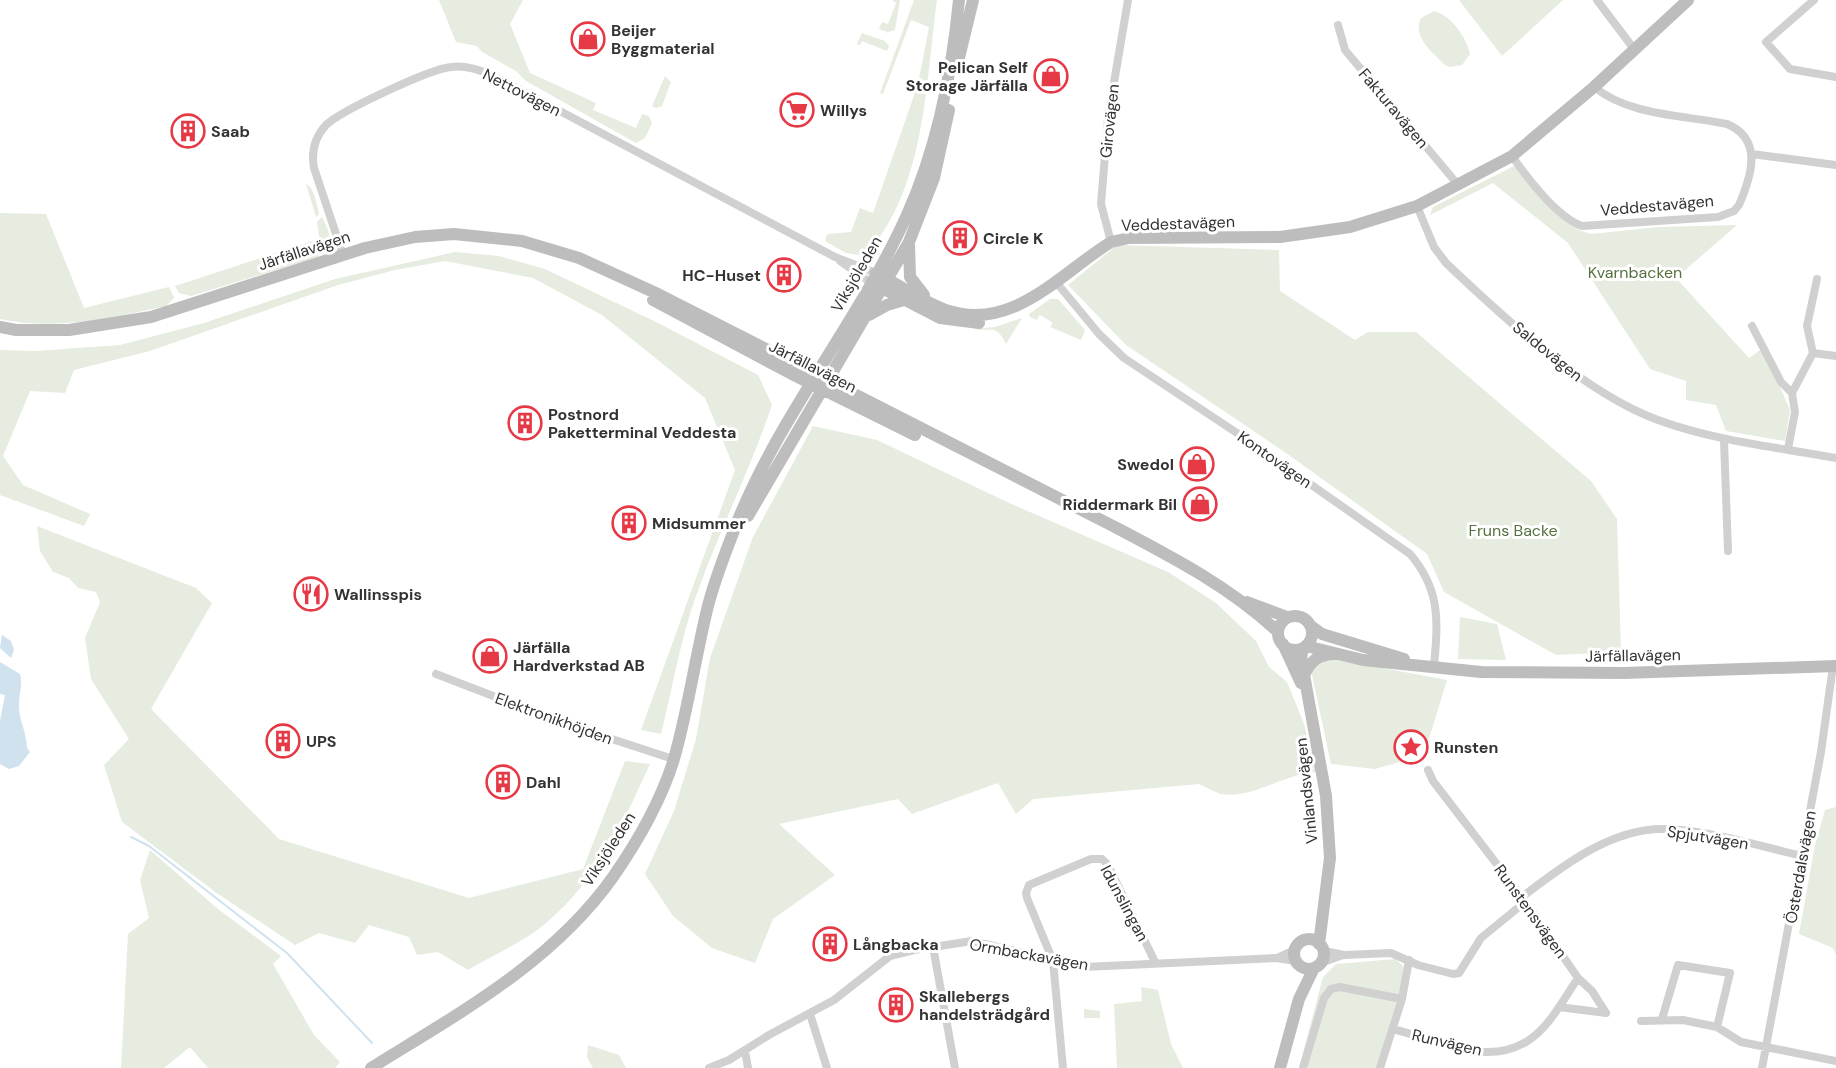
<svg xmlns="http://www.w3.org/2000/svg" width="1836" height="1068" viewBox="0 0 1836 1068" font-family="'DM Sans',sans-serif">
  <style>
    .green { fill: #e6ecdf }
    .water { fill: #cfe2ee }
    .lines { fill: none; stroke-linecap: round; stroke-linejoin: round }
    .stream { stroke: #cfe2ee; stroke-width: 2 }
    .street { stroke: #d0d0d0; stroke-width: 8 }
    .secondary { stroke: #bdbdbd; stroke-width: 12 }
    .labels { text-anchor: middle; stroke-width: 6; stroke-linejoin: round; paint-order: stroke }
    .poi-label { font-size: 16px; font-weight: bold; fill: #333; stroke: #fff; text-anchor: start }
    .street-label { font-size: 16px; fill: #333; stroke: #fff }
    .park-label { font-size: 16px; fill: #56703f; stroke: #fff }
  </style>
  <rect width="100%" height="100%" fill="#fff"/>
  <path class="green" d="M439,0H523L510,24L530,73L596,103L593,110L636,128L642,114L649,116L652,123L645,138L636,143L526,81L516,71L482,52L477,46L456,42Z
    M892,0H900L895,30L888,32L879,29L882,22L888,24L896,3Z
    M914,0H937C925,86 926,188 865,256L846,253L825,241L827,234L851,232L860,208L873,213L918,84L929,27L911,20L883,94L880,93Z
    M1459,0H1563L1502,56Z
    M1434,11C1451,15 1467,38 1470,54L1462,65L1450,67L1445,65C1432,52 1412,37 1421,18Z
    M862,33L885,41L889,46L887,51L862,41L860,45L857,44Z
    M665,76L671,82L662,106L656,108L652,106Z
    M1514,166L1545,202L1579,230L1591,234L1659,227L1737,225L1676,278L1749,358L1763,348L1790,410L1785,441L1726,431L1716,405L1686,400V381L1650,369L1568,243L1493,183L1430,215L1433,207Z
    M306,184C314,187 317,205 319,214L316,217Z
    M0,213L46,214L84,308L169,287L174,298L166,306C110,318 57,331 0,319Z
    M322,217C328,229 336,244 322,255L317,222Z
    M316,240L318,257L191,296L179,293L175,286Z
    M1117,245L1279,250L1280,291L1355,340L1368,332H1416L1591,481L1617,519L1621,652L1556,655L1444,592L1427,554L1286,453L1126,345L1068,285Z
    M455,252L499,256L545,269L656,322L758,375L772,405C748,476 713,543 690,614C678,653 671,694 661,734L641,730L735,470L705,398L602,315L533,278L445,261L395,270L338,285L150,351L74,370L65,393L30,391L3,456L23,485L90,514L84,526L0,495V350L35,351L120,345L204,323L335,279Z
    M1050,299H1058L1085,330L1081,340L1050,327L1053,323L1040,315L1037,320L1030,317L1029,314Z
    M1022,318L1006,344C996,324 993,332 975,329L995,327Z
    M813,426L877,440L1007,502L1168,572L1216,603L1256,641L1269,667L1287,682L1303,721L1317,772C1285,773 1254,799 1221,794C1214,792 1206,787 1199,784L1033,799L1016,814L998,783L912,814L898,799L779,824L835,875L773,919L755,963L712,948L673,916L645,874L674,811L696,739L710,658L753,537Z
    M37,526L196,588L212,603L151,709L279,839L469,898L583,869L625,761L650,764C623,823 597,880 546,923C524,942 493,955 468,970L438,952L417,955L409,937L369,925L355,943L319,933L295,945L218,894L122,822L104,765L129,739L91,679L85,638L100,602L96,592L78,588L69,578L53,572L40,551Z
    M1460,617L1497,624L1506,660L1458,659Z
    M1329,658L1447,680L1424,755L1375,769L1331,764L1311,670Z
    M1836,807V955L1833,948L1799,934L1815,845L1825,810Z
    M150,850L218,909L281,956L273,964L314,1035L340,1062L335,1068H208L190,1047L164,1068H121L128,934L149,918L140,880Z
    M1395,959L1403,966L1402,999L1380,1068H1299L1323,977L1336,964Z
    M1141,987L1158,990L1171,1044L1183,1068H1117L1114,1004L1142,1001Z
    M1084,1009L1100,1011V1018H1084Z
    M588,1045L619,1055L626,1068H593L587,1057Z"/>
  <path class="water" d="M2,635L11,641L14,650L11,658L0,648Z
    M0,662L20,674C23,686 19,693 19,704C18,718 27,733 27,748L30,752L19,766L9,769L0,764V721L5,695L0,694Z"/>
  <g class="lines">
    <path class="stream" d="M131,837L149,846L287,953L372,1043"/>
    <path class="street" d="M1597,0L1634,49
      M1814,0L1766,42L1790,69L1836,77
      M1338,25L1345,50L1459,186
      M1752,154L1836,165
      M1512,156C1527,178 1557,217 1582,226L1718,217L1734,211L1739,205C1752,175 1763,139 1727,124C1683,115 1630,116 1594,87
      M1417,206L1434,247L1446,263C1503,317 1584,393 1658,420C1715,441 1776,447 1836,458
      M1111,242L1101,204L1108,118L1128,0
      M343,255L314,168C311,152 315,137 326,125C342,110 430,69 451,67C466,65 479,70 492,75L835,257L876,273
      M840,261L870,282
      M1056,282L1099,334L1124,358L1246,439L1410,554C1441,590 1438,622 1434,666
      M1752,326L1781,382L1792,393
      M1813,353L1807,326L1817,279
      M1792,393L1813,353L1836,356
      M1724,440L1728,551
      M1788,449L1795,412L1792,393
      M436,674L563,723L673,759
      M1428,770L1433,781L1522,897L1578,978L1592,991L1606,1013
      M1522,897C1561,867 1611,828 1664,829C1710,830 1758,846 1803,856
      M933,947L955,1068
      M1324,951L1344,955L1391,953L1418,965L1453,974L1459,973L1481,938L1525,902
      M1277,958L1296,949
      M1321,963L1343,955
      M1559,1007L1606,1013
      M810,1014L827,1068
      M1662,1019L1678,965L1730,973L1717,1027
      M1641,1021L1683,1020L1717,1027L1741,1042L1836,1061
      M1393,1029C1434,1039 1484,1067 1526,1042C1549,1028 1563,1000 1578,978
      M745,1051L748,1068
      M709,1068L729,1060L769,1035L834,1000L890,956L914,950L972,941L1085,967L1276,958L1296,961
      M1063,1068L1053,961L1027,898L1026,893L1029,885L1091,859H1102L1108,865L1155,962
      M1303,1068L1324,998L1331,989L1340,987L1402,999
      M1380,1068L1402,999L1409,960
      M1762,1068L1821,752L1833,666"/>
    <path class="secondary" d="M957,66L973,0
      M909,245L910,277L924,295
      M876,273C900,285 924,303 949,311C1014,331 1062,272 1111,242L1129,238L1280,237L1350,227L1417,206L1512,156L1594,87L1688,0
      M876,285L940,318L979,323
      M653,300L790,373L915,435
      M869,315L887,305L904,300
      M0,327L16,330H69L151,317L365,248L415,237L454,234L522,241L579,258L658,294L1111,525C1170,556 1229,586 1278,632
      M748,516L909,242L934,178L949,110
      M1247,602L1287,617
      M1278 633a17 17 0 1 1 34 0a17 17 0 1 1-34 0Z
      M1311,626L1322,634L1404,659
      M1283,644L1301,683
      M1306,646L1363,660L1481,672L1623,673L1836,666
      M1303,648L1301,658L1326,796L1330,858L1319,944
      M1304,676C1309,662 1319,654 1334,654
      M1294 954a15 15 0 1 1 30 0a15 15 0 1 1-30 0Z
      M371,1068C459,1013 552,963 613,877C638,841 661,801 674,759C688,710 695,659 707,610C714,580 727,549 738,520C782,412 859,321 907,215C937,148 952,73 959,0
      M1280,1068L1299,999L1314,968"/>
  </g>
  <defs>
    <g id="shop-ring" transform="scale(1.725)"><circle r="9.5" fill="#fff" stroke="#e63946" stroke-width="1.5"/><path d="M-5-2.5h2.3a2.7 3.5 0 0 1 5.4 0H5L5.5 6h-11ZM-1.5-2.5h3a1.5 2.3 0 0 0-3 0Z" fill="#e63946"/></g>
    <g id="supermarket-ring" transform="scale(1.725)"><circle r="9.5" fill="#fff" stroke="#e63946" stroke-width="1.5"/><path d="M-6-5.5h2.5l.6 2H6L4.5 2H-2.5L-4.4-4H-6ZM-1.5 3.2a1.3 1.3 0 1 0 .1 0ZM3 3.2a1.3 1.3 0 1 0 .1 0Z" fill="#e63946"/></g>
    <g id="building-ring" transform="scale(1.725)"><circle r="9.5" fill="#fff" stroke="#e63946" stroke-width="1.5"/><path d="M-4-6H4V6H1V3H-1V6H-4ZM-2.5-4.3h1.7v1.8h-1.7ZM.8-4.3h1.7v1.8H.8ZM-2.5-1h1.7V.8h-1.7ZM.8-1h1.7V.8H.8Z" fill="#e63946"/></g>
    <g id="restaurant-ring" transform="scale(1.725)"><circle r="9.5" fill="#fff" stroke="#e63946" stroke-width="1.5"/><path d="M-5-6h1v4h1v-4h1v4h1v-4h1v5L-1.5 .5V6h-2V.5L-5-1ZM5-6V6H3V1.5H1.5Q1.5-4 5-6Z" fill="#e63946"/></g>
    <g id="sight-ring" transform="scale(1.725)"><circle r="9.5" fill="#fff" stroke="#e63946" stroke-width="1.5"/><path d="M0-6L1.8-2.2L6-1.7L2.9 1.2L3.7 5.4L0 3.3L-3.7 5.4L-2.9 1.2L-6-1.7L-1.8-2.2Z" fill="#e63946"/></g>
  </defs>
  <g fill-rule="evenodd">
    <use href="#shop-ring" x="588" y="39"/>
    <use href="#shop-ring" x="1051" y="76"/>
    <use href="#supermarket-ring" x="797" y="110"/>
    <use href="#building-ring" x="188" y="131"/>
    <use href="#building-ring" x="960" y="238"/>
    <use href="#building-ring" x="784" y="275"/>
    <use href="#building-ring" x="525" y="423"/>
    <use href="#shop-ring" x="1197" y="464"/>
    <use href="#shop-ring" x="1200" y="504"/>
    <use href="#building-ring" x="629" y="523"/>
    <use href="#restaurant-ring" x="311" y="594"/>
    <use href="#shop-ring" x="490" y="656"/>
    <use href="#building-ring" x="283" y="741"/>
    <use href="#sight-ring" x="1411" y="747"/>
    <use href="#building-ring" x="503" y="782"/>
    <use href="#building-ring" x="830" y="944"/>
    <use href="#building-ring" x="896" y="1005"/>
  </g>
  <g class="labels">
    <g class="poi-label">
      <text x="611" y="36">Beijer<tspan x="611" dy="18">Byggmaterial</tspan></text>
      <text x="1028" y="73" text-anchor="end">Pelican Self<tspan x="1028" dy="18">Storage Järfälla</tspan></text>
      <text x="820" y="116">Willys</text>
      <text x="211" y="137">Saab</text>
      <text x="983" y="244">Circle K</text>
      <text x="761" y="281" text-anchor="end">HC-Huset</text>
      <text x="548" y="420">Postnord<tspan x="548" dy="18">Paketterminal Veddesta</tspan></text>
      <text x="1174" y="470" text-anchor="end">Swedol</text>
      <text x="1177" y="510" text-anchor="end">Riddermark Bil</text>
      <text x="652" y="529">Midsummer</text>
      <text x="334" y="600">Wallinsspis</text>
      <text x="513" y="653">Järfälla<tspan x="513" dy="18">Hardverkstad AB</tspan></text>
      <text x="306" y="747">UPS</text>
      <text x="1434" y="753">Runsten</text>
      <text x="526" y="788">Dahl</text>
      <text x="853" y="950">Långbacka</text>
      <text x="919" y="1002">Skallebergs<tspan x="919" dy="18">handelsträdgård</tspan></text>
    </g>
    <g class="street-label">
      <text transform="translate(522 92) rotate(27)" y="6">Nettovägen</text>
      <text transform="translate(1394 108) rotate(50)" y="6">Fakturavägen</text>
      <text transform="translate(1109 121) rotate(-84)" y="6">Girovägen</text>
      <text transform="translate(1657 205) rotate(-5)" y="6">Veddestavägen</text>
      <text transform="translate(1178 223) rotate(-2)" y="6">Veddestavägen</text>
      <text transform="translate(304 250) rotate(-18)" y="6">Järfällavägen</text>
      <text transform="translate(856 274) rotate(-60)" y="6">Viksjöleden</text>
      <text transform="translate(1548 351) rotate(39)" y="6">Saldovägen</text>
      <text transform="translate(813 366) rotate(27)" y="6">Järfällavägen</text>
      <text transform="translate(1275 459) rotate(35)" y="6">Kontovägen</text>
      <text transform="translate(1633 655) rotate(-1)" y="6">Järfällavägen</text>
      <text transform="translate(554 718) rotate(20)" y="6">Elektronikhöjden</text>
      <text transform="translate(1306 791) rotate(-96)" y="6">Vinlandsvägen</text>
      <text transform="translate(1708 837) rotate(9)" y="6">Spjutvägen</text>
      <text transform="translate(608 849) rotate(-57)" y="6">Viksjöleden</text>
      <text transform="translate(1800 867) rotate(-80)" y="6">Österdalsvägen</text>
      <text transform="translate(1125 903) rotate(62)" y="6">Idunslingan</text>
      <text transform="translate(1531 911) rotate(54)" y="6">Runstensvägen</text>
      <text transform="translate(1029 954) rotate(10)" y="6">Ormbackavägen</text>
      <text transform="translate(1447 1042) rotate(13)" y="6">Runvägen</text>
    </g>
    <g class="park-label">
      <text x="1635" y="278">Kvarnbacken</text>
      <text x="1513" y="536">Fruns Backe</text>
    </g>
  </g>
</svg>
